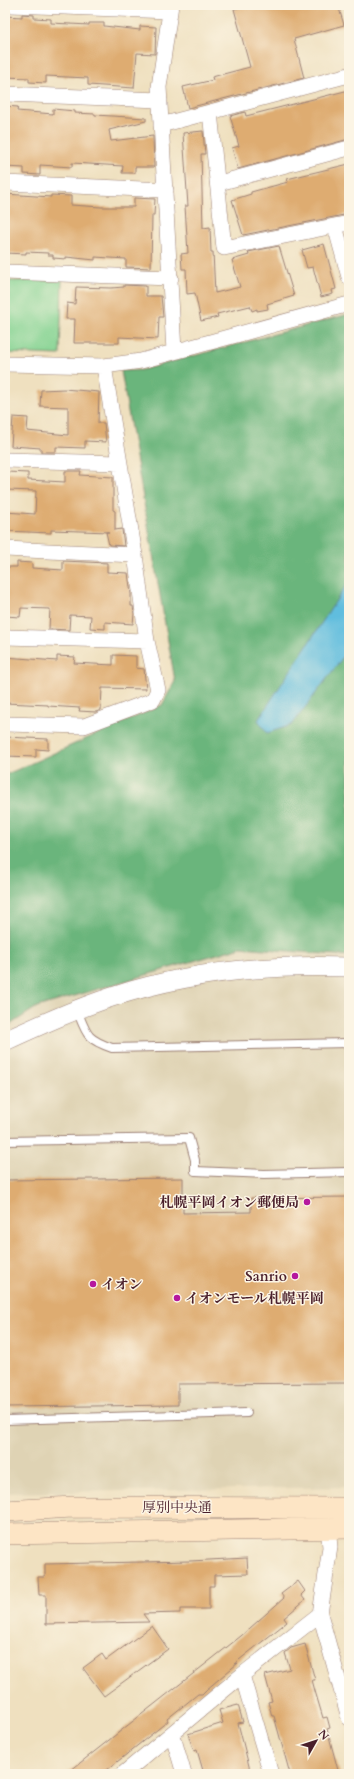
<svg xmlns="http://www.w3.org/2000/svg" width="354" height="1779" viewBox="0 0 354 1779" font-family="Cardo,'Noto Serif JP',serif">
  <style>
    .built { fill: #dfd3b4 }
    .green { fill: #84d392; stroke: #67795e }
    .forest { fill: #6bb57c; stroke: #5a6a54 }
    .water { fill: #60bdde; stroke: #556e84 }
    .building { fill: #deac71 }
    .lines { fill: none; stroke-linecap: round; stroke-linejoin: round }
    .service-casing { stroke: #9c8075; stroke-width: 10 }
    .minor-casing { stroke: #9c8075; stroke-width: 16 }
    .tertiary-casing { stroke: #9c8075; stroke-width: 20 }
    .secondary-casing { stroke: #9c8075; stroke-width: 22 }
    .service { stroke: #fff; stroke-width: 8 }
    .minor { stroke: #fff; stroke-width: 15 }
    .tertiary { stroke: #fff; stroke-width: 19 }
    .secondary { stroke: #fde5c5; stroke-width: 21 }
    .poi-dot { fill: #b5179e; stroke: #fcf5e5; stroke-width: 1.5 }
    .labels { text-anchor: middle; stroke-width: 3; stroke-linejoin: round; paint-order: stroke }
    .poi-label { font-size: 14px; font-weight: bold; fill: #4a1f2b; stroke: #fcf5e5; text-anchor: end }
    .street-label { font-size: 14px; fill: #4a1f2b; stroke: #fcf5e5 }
  </style>
  <rect width="100%" height="100%" fill="#fcf5e5"/>
  <filter id="ink" filterUnits="userSpaceOnUse"><feTurbulence type="fractalNoise" baseFrequency=".025" numOctaves="2"/><feDisplacementMap in="SourceGraphic" scale="8" xChannelSelector="R" yChannelSelector="G"/><feConvolveMatrix kernelMatrix="1 2 1 2 8 2 1 2 1" color-interpolation-filters="sRGB"/></filter>
  <filter id="wash" filterUnits="userSpaceOnUse"><feTurbulence type="fractalNoise" baseFrequency=".012" numOctaves="4" result="noise"/><feDisplacementMap in="SourceGraphic" scale="16" xChannelSelector="R" yChannelSelector="G"/><feGaussianBlur stdDeviation="0.9" result="paint"/><feColorMatrix in="noise" values="0 0 0 0 0 0 0 0 0 0 0 0 0 0 0 0 0 1.4 0 .05"/><feComposite in="paint" operator="in"/></filter>
  <g filter="url(#wash)">
    <rect width="100%" height="100%" fill="#efe0bf"/>
    <path class="built" d="M241,947L349,956V1487L5,1493V1028L36,1008Z"/>
    <path class="green" d="M62,280L60,355L5,353V319H8L9,281Z"/>
    <path class="forest" d="M349,314V956L241,947L37,1007L5,1028V775L162,705L175,681L121,371L141,370Z"/>
    <path class="water" d="M349,581V649L292,725L267,733L258,720Z"/>
    <g id="blocks">
      <path class="building" d="M249,5H338L344,25L294,39L304,78L188,108L183,87L213,80L212,77L250,67L234,9Z
        M22,14L34,15V18L51,19V23L89,25V23H104V26L140,30V26L156,27L155,54L137,53L134,88L88,85V78L46,76V83L29,82V78L5,77V16L22,17Z
        M349,90V139L238,169L232,148L239,146L230,116L245,112L246,116Z
        M5,106L18,107L17,111L53,114V109L75,111V113L95,114V115L146,118V121L109,130L111,141L153,136L154,167H135V173H122L123,166L72,163V167L40,165V175L24,174V168L5,167Z
        M203,131L205,154H201L203,228L210,227L211,252H213L215,293L240,287L232,260L249,255L248,252L279,246L294,296L267,304L268,309L257,311V309L252,311L250,306L217,314L218,317L201,321L195,293L187,294L186,269H182L181,254L188,253L185,206H188L183,133Z
        M349,164V214L243,235L232,200L251,194V192L288,182L287,179Z
        M5,194L51,197V195L71,196V205L101,207H134V198L155,199L154,215H152L151,268L126,267V259L95,257V260L66,257V259L53,258V255H48V253L26,252V254L5,253Z
        M324,244L336,289L332,290L333,294L321,297L313,267L307,268L302,250Z
        M124,285L146,286V296H161L163,317H159L158,339L119,337V343H74L75,319H66L67,303L75,304L76,287L111,288L124,287Z
        M64,389L99,392L98,423H104L106,442L85,441V448L56,447V452H41V448L11,446L13,417L28,418L27,431L68,435V407L40,406L41,390Z
        M65,471H81L80,475L113,477V510L115,511V530L122,529L124,546L109,545L106,532H109L51,530V533L5,531V512L35,514L36,491L6,490L7,472L28,473V480L65,482Z
        M63,561L107,563V572L128,573L131,594V606H133L134,614L133,624L105,622V629L90,628L91,616L70,615L69,630L49,629L50,609L21,608L20,617L5,616V567H17V562L32,563V568L63,570Z
        M113,655L136,656V668L144,669L146,689L102,688L101,710L96,712L79,711L80,708L48,706V705L5,703V657L57,661V656L75,657L74,663L113,665Z
        M5,737L48,739V750L36,749V757L5,756Z
        M183,1178V1213L251,1212V1198L349,1197V1383L178,1384V1405L5,1407V1180Z
        M247,1558L248,1574L214,1575V1586H209V1609H180V1613L143,1614L149,1622L46,1624V1595H39L38,1577H45V1564L190,1561Z
        M298,1581L305,1591L301,1595L305,1600L284,1618L287,1622L234,1664L238,1663L206,1690L202,1694H198L167,1719L168,1721L102,1774H66L241,1636L284,1598L281,1594Z
        M152,1626L168,1649L104,1696L83,1668L102,1654L106,1660Z
        M305,1644L315,1680H312L315,1691L323,1718L327,1717L330,1728L327,1729L339,1774H290L274,1716H272L268,1702L272,1701L265,1675L290,1669L285,1653L291,1648Z
        M238,1705L243,1722L238,1723L251,1774H204L197,1750L194,1751L188,1734L223,1723L219,1710Z"/>
    </g>
  </g>
  <g filter="url(#ink)">
    <use href="#blocks" fill-opacity="0" stroke="#9c8075" stroke-width="1"/>
    <g class="lines">
      <g class="service-casing">
        <path id="service" d="M77,1010C87,1035 86,1039 112,1048L349,1043
          M5,1141L189,1138L195,1160V1171L264,1174L349,1172
          M5,1420L247,1413"/>
      </g>
      <g class="minor-casing">
        <path id="minor" d="M11,5L170,11
          M171,5L159,87L174,351
          M5,94L160,100
          M210,112L224,248L349,223
          M161,125L349,75
          M5,183L166,190
          M219,183L349,148
          M335,226L349,277
          M5,272L171,278
          M5,364L104,366L141,361L349,304
          M5,460L120,463
          M5,549L135,555
          M5,637L147,641
          M5,724L84,726L153,700L158,690L147,641L135,555L104,366
          M328,1528L330,1547L320,1614L349,1718
          M242,1675L271,1774
          M170,1735L175,1743L184,1774
          M123,1774L242,1675L320,1614"/>
      </g>
      <g class="tertiary-casing">
        <path id="tertiary" d="M5,1041C40,1025 75,1009 112,997C188,972 269,964 349,967"/>
      </g>
      <g class="secondary-casing">
        <path id="secondary" d="M5,1511L72,1507L349,1508
          M5,1534L349,1528"/>
      </g>
      <use href="#service" class="service"/>
      <use href="#minor" class="minor"/>
      <use href="#tertiary" class="tertiary"/>
      <use href="#secondary" class="secondary"/>
    </g>
  </g>
  <g class="poi-dot">
    <circle cx="307" cy="1202" r="4"/>
    <circle cx="295" cy="1276" r="4"/>
    <circle cx="93" cy="1284" r="4"/>
    <circle cx="177" cy="1298" r="4"/>
  </g>
  <g class="labels">
    <g class="poi-label">
      <text x="299" y="1207">札幌平岡イオン郵便局</text>
      <text x="287" y="1281">Sanrio</text>
      <text x="101" y="1289" text-anchor="start">イオン</text>
      <text x="185" y="1303" text-anchor="start">イオンモール札幌平岡</text>
    </g>
    <g class="street-label">
      <text x="177" y="1512">厚別中央通</text>
    </g>
  </g>
  <rect width="354" height="1779" fill="none" stroke="#fcf5e5" stroke-width="20"/>
  <g transform="translate(316 1741) rotate(51)" stroke="#fcf5e5" stroke-width="3" paint-order="stroke">
  <path d="M0-3L7 15L0 10L-7 15Z" fill="#4a1f2b"/>
  <text y="-6" font-size="11" font-weight="bold" text-anchor="middle" fill="#4a1f2b">N</text>
  </g>
</svg>
